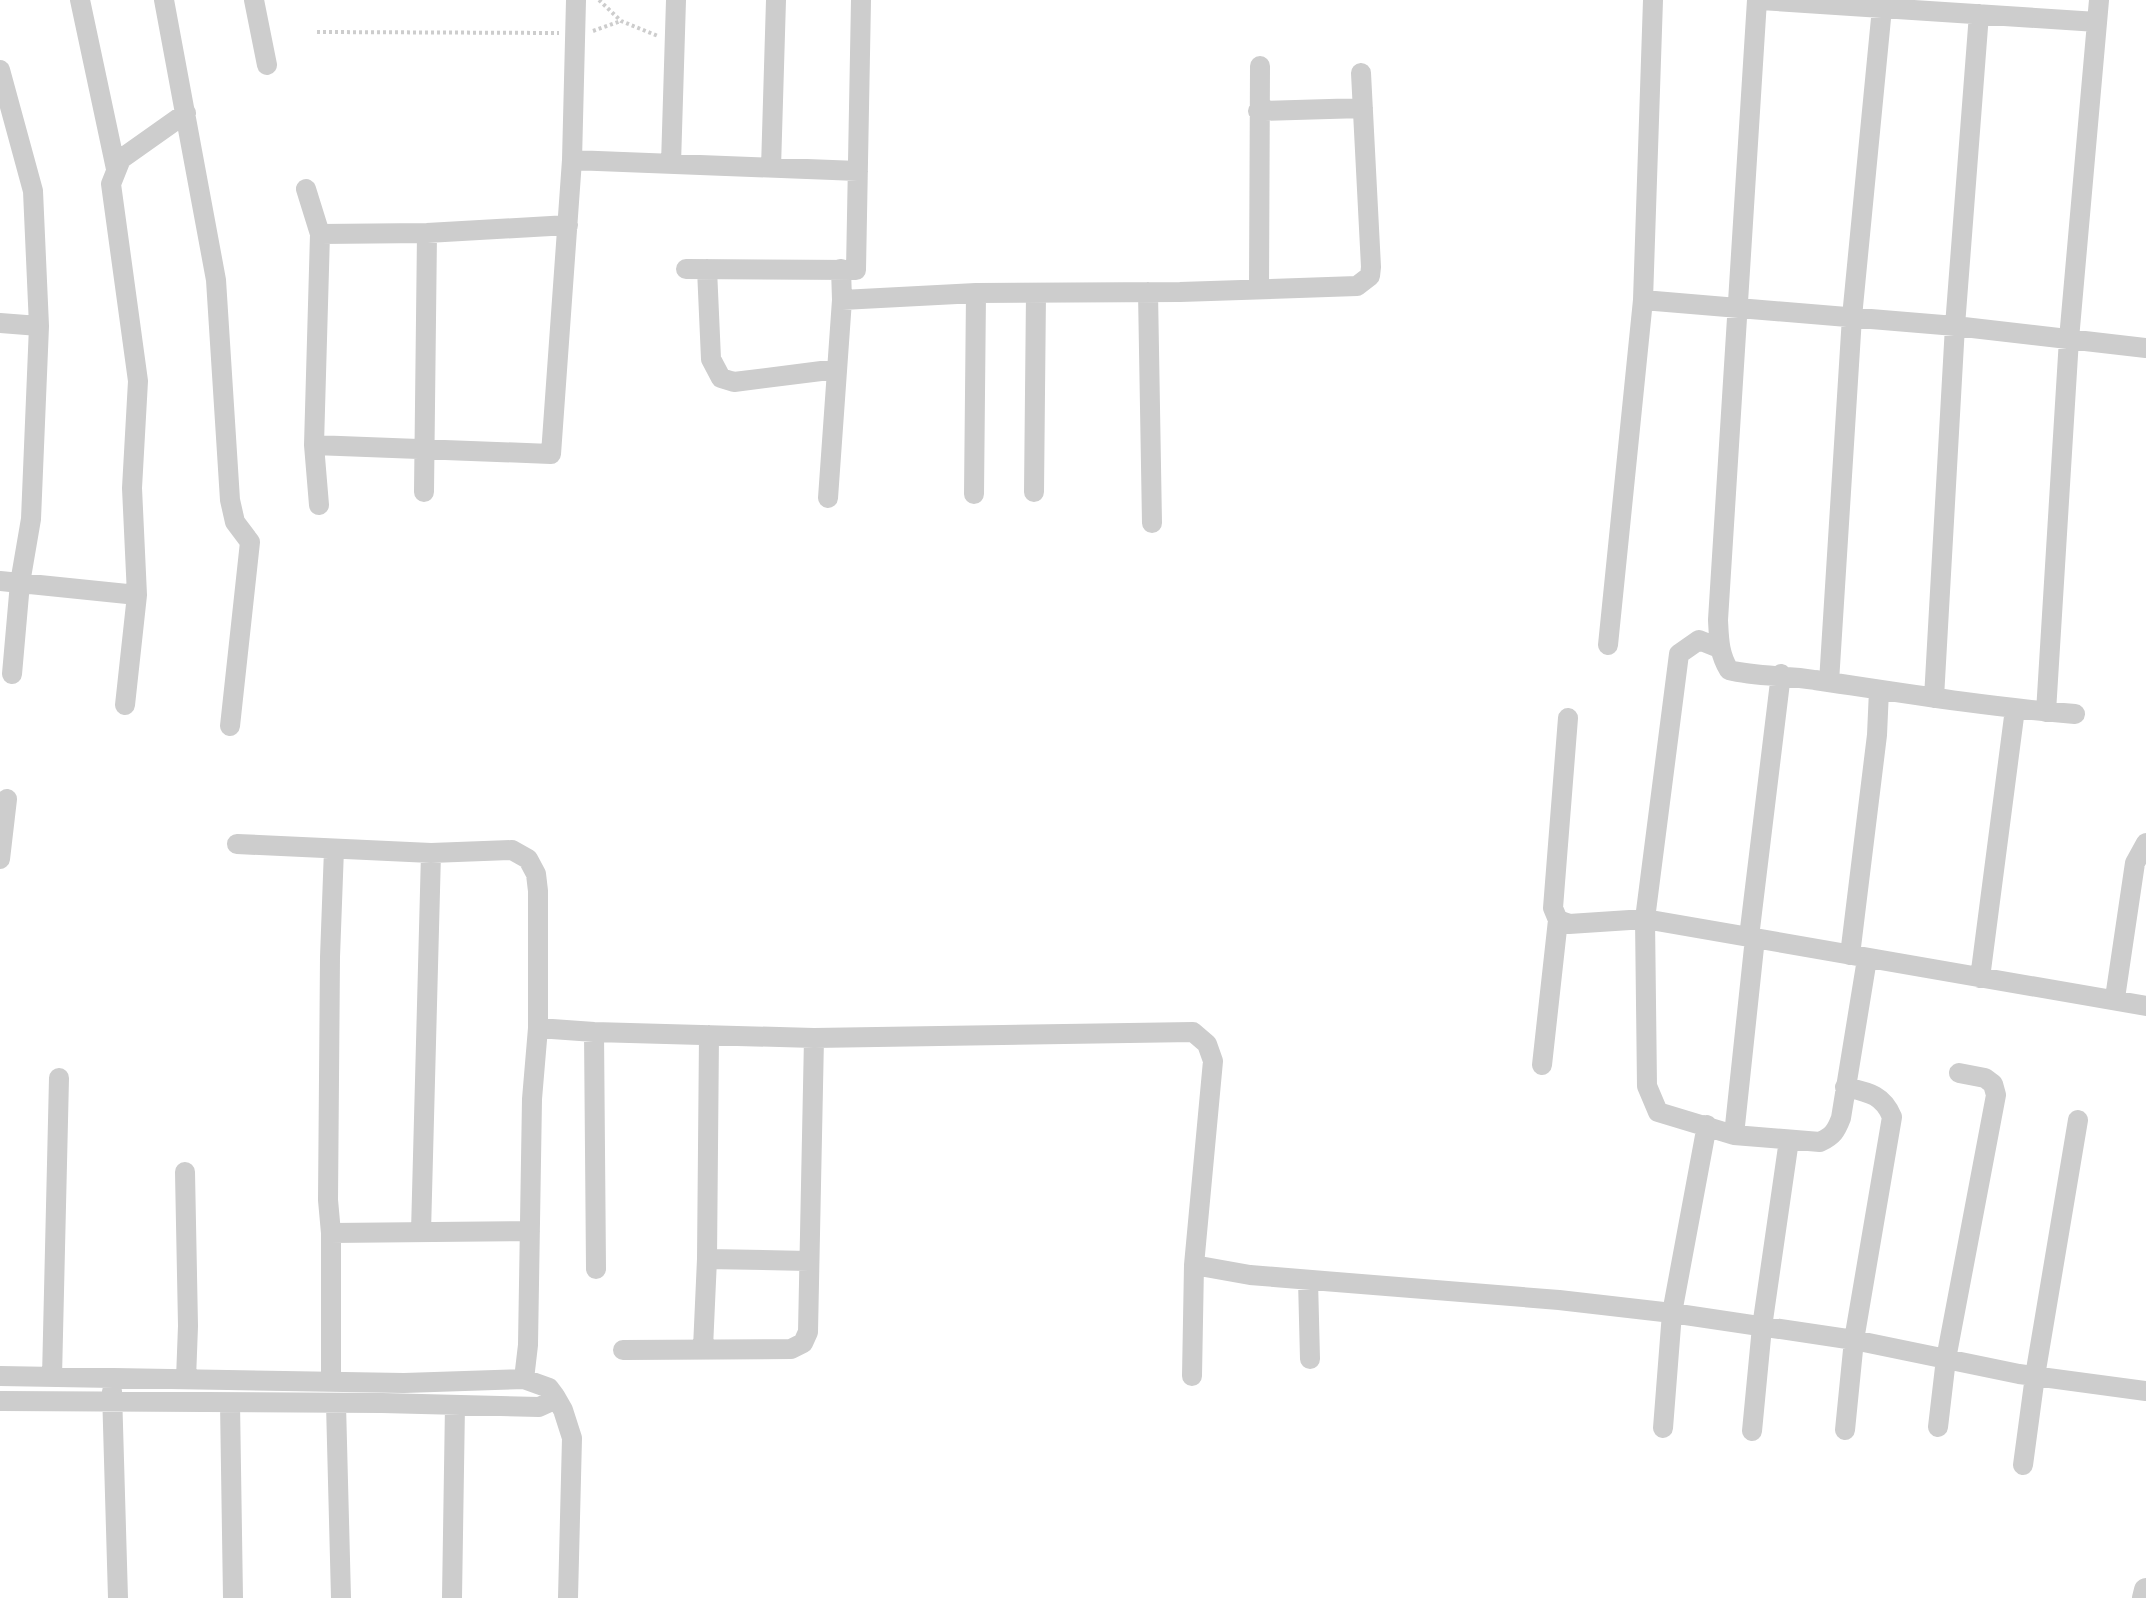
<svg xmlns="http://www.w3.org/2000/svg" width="2146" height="1598" viewBox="0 0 2146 1598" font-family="'DM Sans',sans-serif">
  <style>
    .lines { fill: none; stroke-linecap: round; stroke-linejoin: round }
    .path { stroke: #cdcdcd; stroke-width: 4; stroke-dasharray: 3 3; stroke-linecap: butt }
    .minor { stroke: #cdcdcd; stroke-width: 20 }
    .tertiary { stroke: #cdcdcd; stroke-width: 24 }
  </style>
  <rect width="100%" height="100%" fill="#fff"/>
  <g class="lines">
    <path class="path" d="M599,0L621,21L658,36
      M593,31L621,21
      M317,32L559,33"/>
    <path class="minor" d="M80,0L116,169
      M164,0L216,280L230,500L235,522L250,542L230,726
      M254,0L267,65
      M1757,0L1718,620C1719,639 1719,654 1729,670C1756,677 1787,675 1815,680C1902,693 1988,707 2075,714
      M1761,0L2097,22
      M0,70L33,191L39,326L31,519L20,583L137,595L132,488L138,381L111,184L121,159L186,113
      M1258,111L1363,108
      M572,160L858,171
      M671,164L676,0
      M771,168L776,0
      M306,189L320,234L314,445L319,505
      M320,234L427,233L568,225
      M686,269L856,270L861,0
      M707,269L711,359L721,378L734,382L837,369
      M1259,289L1260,66
      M1148,292L1152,523
      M842,300L976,293L1180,292L1357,286L1370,276L1371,267L1361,73
      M1643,300L1955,326L2146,348
      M0,323L39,326
      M314,445L551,454L572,160L576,0
      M424,492L427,233
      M1034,492L1036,293
      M974,494L976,293
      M828,498L842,300L841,269
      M0,581L20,583L12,674
      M1608,645L1643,300L1653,0
      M1719,648L1699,640L1679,654L1645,919L2146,1006
      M1829,682L1852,317L1882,8
      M1934,698L1955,326L1979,14
      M125,705L137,595
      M2046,712L2069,339L2099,0
      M1568,718L1553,908L1558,920L1569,924L1645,919L1647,1086L1658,1112L1734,1135L1820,1142C1833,1136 1836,1131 1841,1118L1867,959
      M237,844L431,853L512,850L528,859L536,874L538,891V1028
      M0,859L7,799
      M1749,937L1781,674
      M1850,955L1877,735L1879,690
      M1980,978L2015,709
      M2115,998L2135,863L2146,843
      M594,1032L596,1269
      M1542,1065L1558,920
      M1734,1135L1755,938
      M185,1172L188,1326L186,1379
      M421,1232L431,853
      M331,1233L530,1231
      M707,1259L809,1261
      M1308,1280L1310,1359
      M703,1348L707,1259L709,1035
      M623,1350L791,1349L803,1343L808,1332L814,1038
      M0,1376L404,1383L524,1379L549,1388L555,1396L550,1402L539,1407L382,1403L0,1401
      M1192,1376L1194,1265
      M52,1377L59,1078
      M524,1379L528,1345L532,1099L538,1028L594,1032L814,1038L1193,1032L1207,1044L1213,1061L1194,1265L1250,1275L1559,1300L1672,1313L1854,1340L2019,1374L2146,1391
      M331,1382V1233L328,1200L330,957L334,849
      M112,1391L118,1598
      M555,1396L563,1410L572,1438L568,1598
      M230,1403L233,1598
      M336,1404L341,1598
      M1938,1427L1946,1359L1996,1095L1993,1084L1985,1078L1959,1073
      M1663,1428L1672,1313L1707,1125
      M1845,1430L1854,1340L1892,1117C1883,1094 1867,1092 1845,1087
      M1752,1431L1762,1327L1789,1140
      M2023,1465L2035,1376L2078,1120
      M452,1598L455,1405"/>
    <path class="tertiary" d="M2144,1598L2146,1590"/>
  </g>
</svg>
